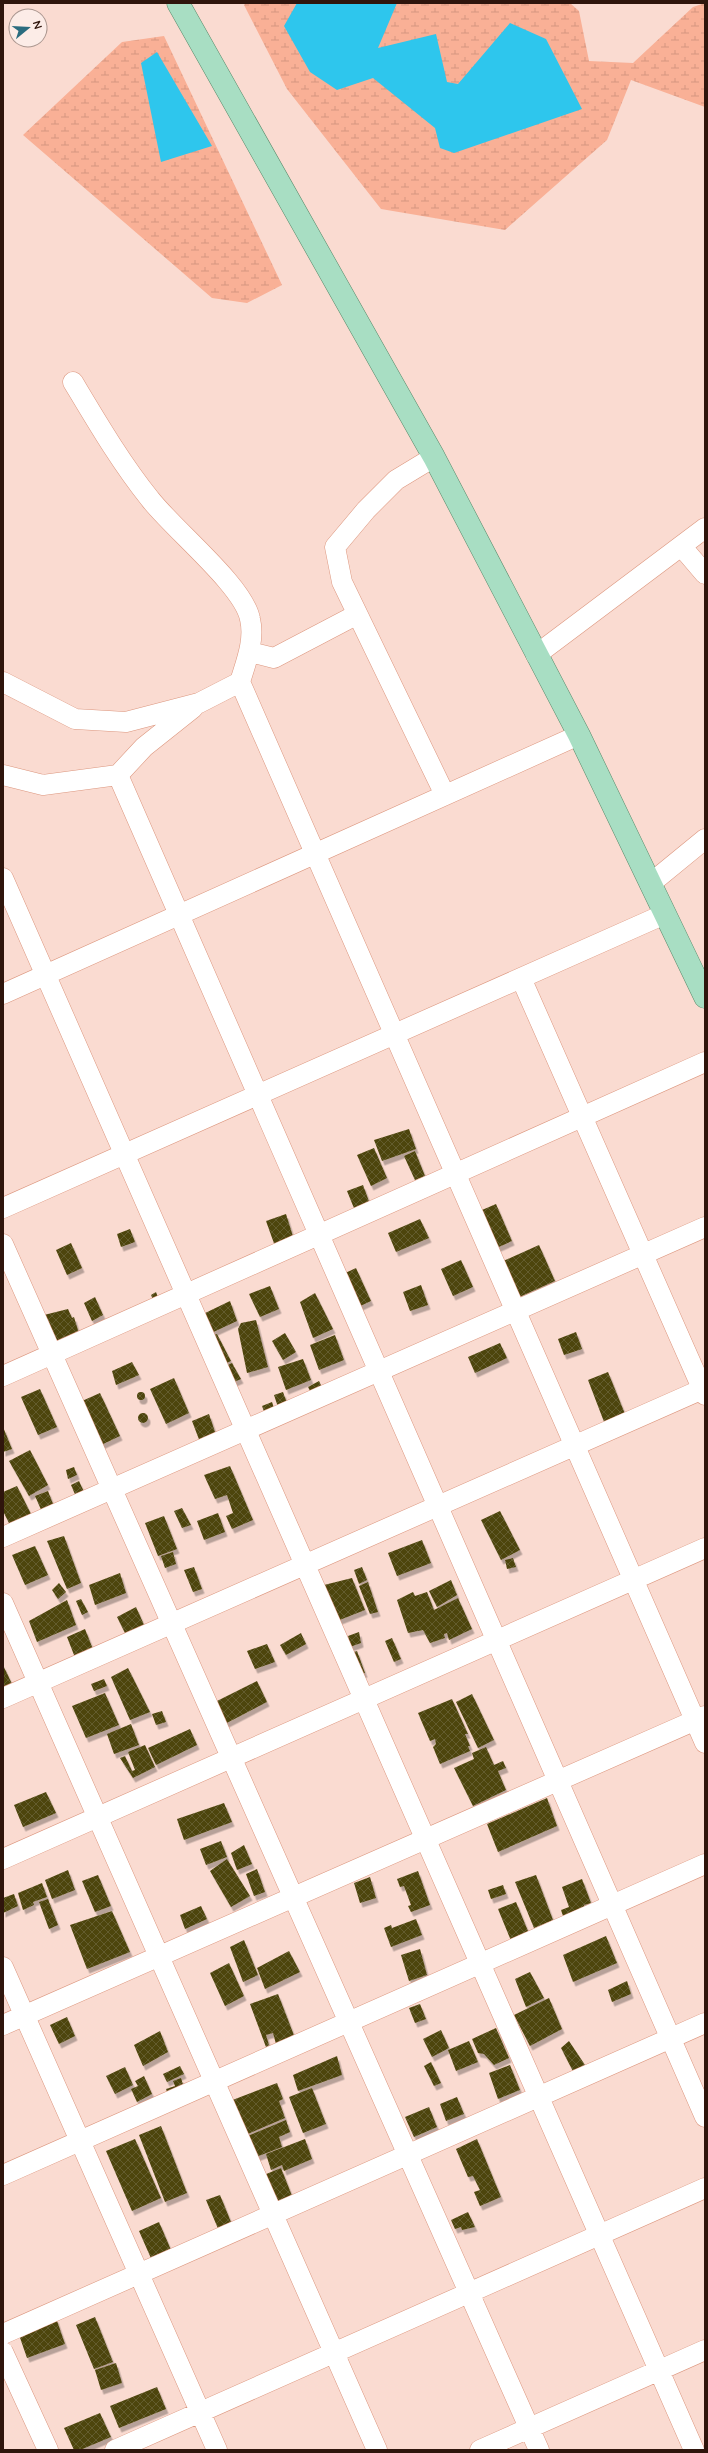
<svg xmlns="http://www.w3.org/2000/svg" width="708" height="2453" viewBox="0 0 708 2453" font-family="Quicksand,sans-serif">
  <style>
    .wetland { fill: url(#wetland-marsh) }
    .water { fill: #2ec6ed }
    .building { fill: url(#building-cross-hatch); filter: url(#shadow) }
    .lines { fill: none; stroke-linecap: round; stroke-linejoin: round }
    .minor-casing { stroke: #dc967e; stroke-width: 21 }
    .major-casing { stroke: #588969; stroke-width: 23 }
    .minor { stroke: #fff; stroke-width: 20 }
    .major { stroke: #a8dec3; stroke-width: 22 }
  </style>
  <defs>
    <pattern id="wetland-marsh" width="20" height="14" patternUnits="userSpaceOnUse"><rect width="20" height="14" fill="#f9b096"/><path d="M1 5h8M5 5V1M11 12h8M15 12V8" fill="none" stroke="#d69680"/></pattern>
    <pattern id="building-cross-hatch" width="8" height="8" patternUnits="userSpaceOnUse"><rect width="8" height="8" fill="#4d450c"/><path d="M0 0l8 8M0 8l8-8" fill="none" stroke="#645c2e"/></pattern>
    <filter id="shadow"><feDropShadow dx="2.5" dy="4.5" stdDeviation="0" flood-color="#0004"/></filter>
  </defs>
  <rect width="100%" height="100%" fill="#fadbd1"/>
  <path class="wetland" d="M246,3H570L579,11L589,61L633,63L693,7L705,3V107L631,80L607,140L505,230L381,209L287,89L244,5Z
    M164,36L282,285L247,303L212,298L23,135L122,42Z"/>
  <path class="water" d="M297,3H397L378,48L436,34L447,82L458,84L510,23L546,39L582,109L454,153L440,148L435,128L373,78L337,90L310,72L284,26Z
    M157,52L212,146L161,162L141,63Z"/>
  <path class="building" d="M409,1129L416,1149L382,1161L374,1140Z
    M374,1148L387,1178L371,1186L357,1155Z
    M415,1151L425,1176L415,1180L404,1156Z
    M363,1185L371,1207L356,1213L347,1191Z
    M496,1204L512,1241L492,1250L475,1213Z
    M286,1214L295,1243L276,1249L266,1221Z
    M420,1219L429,1238L396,1252L388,1233Z
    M130,1229L135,1242L121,1247L117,1234Z
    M71,1243L82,1268L67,1275L56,1250Z
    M539,1245L555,1281L517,1298L501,1262Z
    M461,1260L473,1287L453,1296L441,1269Z
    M356,1268L371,1301L356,1308L341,1275Z
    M421,1285L428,1305L410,1311L403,1292Z
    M270,1286L279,1309L260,1317L249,1294Z
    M156,1292L160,1303L155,1305L151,1295Z
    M315,1293L333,1329L313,1338L300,1302Z
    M95,1297L103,1315L92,1321L84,1303Z
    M230,1301L237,1321L207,1335L199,1316Z
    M68,1309L72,1318L74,1317L80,1337L54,1348L40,1316Z
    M256,1320L268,1367L247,1373L238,1329L241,1323Z
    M576,1332L582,1349L564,1355L558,1339Z
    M285,1333L296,1352L283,1360L272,1341Z
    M217,1334L231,1361L220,1366L208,1337Z
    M335,1335L344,1360L319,1370L310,1345Z
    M500,1343L507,1358L475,1373L468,1357Z
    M303,1359L311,1380L286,1390L278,1367Z
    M132,1362L139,1375L116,1385L112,1371Z
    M232,1363L241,1379L232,1383L224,1367Z
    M608,1372L627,1419L606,1427L588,1380Z
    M174,1378L189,1413L166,1424L150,1389Z
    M319,1381L324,1391L313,1397L308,1387Z
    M40,1389L57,1427L38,1435L21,1397Z
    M283,1392L288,1406L279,1410L274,1395Z
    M137 1396a4 4 0 1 1 8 0a4 4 0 1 1-8 0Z
    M100,1393L120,1436L101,1445L82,1401Z
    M272,1402L276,1414L266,1417L262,1406Z
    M138 1418a5 5 0 1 1 10 0a5 5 0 1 1-10 0Z
    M209,1414L216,1435L200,1442L192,1421Z
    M3,1427L12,1449L3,1452Z
    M30,1450L48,1485L29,1496L9,1461Z
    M230,1466L253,1520L232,1529L226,1516L233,1513L227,1495L215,1499L204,1475Z
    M74,1467L77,1475L68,1479L66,1470Z
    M79,1481L85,1494L77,1499L71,1485Z
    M17,1486L31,1514L10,1525L3,1511V1492Z
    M48,1491L55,1509L43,1514L35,1496Z
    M182,1508L191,1525L182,1528L174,1511Z
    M500,1511L520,1550L501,1560L481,1520Z
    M218,1513L225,1532L204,1540L197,1521Z
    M164,1516L177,1549L158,1556L145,1523Z
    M64,1536L81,1583L67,1589L47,1541Z
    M422,1540L431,1563L397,1576L388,1553Z
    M35,1546L48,1575L25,1585L12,1555Z
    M173,1552L176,1564L165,1568L161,1556Z
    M513,1558L516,1567L507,1569L505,1560Z
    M194,1567L202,1589L193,1592L184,1570Z
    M362,1567L367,1580L359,1584L354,1570Z
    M120,1573L126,1593L95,1605L89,1585Z
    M352,1578L365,1610L332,1623L316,1587Z
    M451,1580L457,1595L437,1607L429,1591Z
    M368,1582L378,1612L370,1614L359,1586Z
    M59,1583L66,1592L58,1599L52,1590Z
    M413,1592L415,1596L427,1592L434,1610L458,1598L472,1629L449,1640L447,1633L444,1634L445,1638L430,1643L423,1630L408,1633L397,1600Z
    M81,1599L88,1612L82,1615L76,1601Z
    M67,1600L76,1625L37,1642L29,1621Z
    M136,1607L145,1627L127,1637L117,1617Z
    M85,1629L94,1652L76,1660L67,1637Z
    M359,1632L361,1643L350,1647L348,1636Z
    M301,1633L306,1644L286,1655L280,1645Z
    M392,1638L401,1659L394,1662L385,1641Z
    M267,1644L275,1662L255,1669L247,1651Z
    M357,1651L365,1673L359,1675L350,1653Z
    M3,1665L12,1684L3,1687Z
    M128,1668L150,1712L130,1720L111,1677Z
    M104,1679L107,1686L94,1691L91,1684Z
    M257,1681L267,1702L221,1726L211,1704Z
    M105,1693L119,1725L86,1738L72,1706Z
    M472,1694L494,1740L478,1748L456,1702Z
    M452,1699L468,1734H465L470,1746H468L470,1751L440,1764L433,1747L436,1744L435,1739L430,1741L418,1713Z
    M162,1711L166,1722L156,1725L152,1714Z
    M131,1724L139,1745L114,1754L107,1734Z
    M190,1729L197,1745L156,1765L148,1748Z
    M145,1745L155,1767L133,1778L120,1758L125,1756L132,1771L135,1770L128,1752Z
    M486,1747L494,1765L503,1761L506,1768L498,1771L506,1790L473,1806L454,1768L474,1759L472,1753Z
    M46,1792L56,1813L23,1827L14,1805Z
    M547,1798L557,1826L498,1852L487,1824Z
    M224,1803L232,1822L184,1840L177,1819Z
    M221,1841L227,1857L206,1865L200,1849Z
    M244,1845L252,1864L237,1870L231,1853Z
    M227,1859L250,1896L231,1907L210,1871Z
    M257,1869L265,1892L254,1896L246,1874Z
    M68,1870L75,1890L52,1899L45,1880Z
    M418,1871L430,1905L411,1912L408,1906L411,1905L404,1886L400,1887L397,1879Z
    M98,1875L111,1906L95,1912L82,1881Z
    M536,1875L553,1920L534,1928L515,1882Z
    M370,1877L376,1898L360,1903L354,1883Z
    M582,1879L591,1903L584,1905L587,1913L565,1922L561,1910L569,1907L562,1887Z
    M42,1883L47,1897L33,1902L34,1905L23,1910L18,1893Z
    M503,1885L506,1894L491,1899L488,1890Z
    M14,1894L18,1906L3,1913V1898Z
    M48,1899L58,1925L49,1929L39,1902Z
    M516,1902L530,1936L512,1943L498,1909Z
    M201,1906L207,1919L185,1929L180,1915Z
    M112,1911L130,1952L87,1969L70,1925Z
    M416,1919L422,1935L391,1947L384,1928L391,1925L392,1928Z
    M606,1936L617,1963L573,1982L563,1955Z
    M244,1940L258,1975L243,1982L230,1947Z
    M420,1949L427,1975L409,1981L401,1955Z
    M289,1951L300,1972L265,1989L257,1968Z
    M229,1963L244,1996L225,2006L210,1973Z
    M530,1972L544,1998L526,2007L515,1979Z
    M627,1981L631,1994L612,2002L608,1990Z
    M278,1994L295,2038L276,2044L273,2033L266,2035L269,2045L266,2047L250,2004Z
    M549,1998L562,2029L530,2046L514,2015Z
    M420,2004L426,2019L415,2023L409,2008Z
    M67,2017L75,2036L59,2044L50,2025Z
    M496,2028L509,2058L494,2065L484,2054L478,2053L472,2039Z
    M441,2030L449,2048L432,2057L423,2039Z
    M160,2031L168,2052L143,2066L134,2045Z
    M469,2041L478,2062L456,2071L448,2050Z
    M569,2041L589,2071L577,2079L561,2048Z
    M337,2056L342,2075L298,2091L293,2075Z
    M431,2062L441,2083L434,2086L424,2066Z
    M510,2065L520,2090L498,2099L489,2073Z
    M180,2066L184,2074L167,2082L163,2074Z
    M125,2067L133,2085L115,2094L106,2076Z
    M144,2076L152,2094L137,2102L131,2089L138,2086L135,2081Z
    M181,2078L185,2091L169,2098L166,2089L175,2086L173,2081Z
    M277,2083L283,2099L279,2101L285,2118L243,2136L230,2101Z
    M312,2088L326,2124L303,2133L289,2097Z
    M457,2097L464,2114L446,2121L440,2104Z
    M429,2107L437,2127L414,2137L405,2117Z
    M286,2120L290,2132L279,2137L282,2147L251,2159L243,2138Z
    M161,2126L187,2193L165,2202L139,2135Z
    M135,2139L161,2198L132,2211L106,2151Z
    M305,2139L312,2159L284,2171L282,2165L271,2170L266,2154Z
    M477,2139L501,2197L480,2206L474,2192L480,2190L473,2176L468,2177L456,2149Z
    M281,2168L296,2206L274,2215L259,2177Z
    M220,2195L235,2232L222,2238L206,2200Z
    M468,2212L475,2227L462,2230L461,2227L455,2229L451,2220Z
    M159,2222L174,2257L154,2265L139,2231Z
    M95,2317L113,2362L94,2369L76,2325Z
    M56,2318L65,2344L27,2358L18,2332Z
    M116,2363L122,2383L101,2390L95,2370Z
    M157,2387L166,2409L119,2428L110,2406Z
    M100,2413L111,2437L80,2450H74L64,2428Z"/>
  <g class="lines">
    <g class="minor-casing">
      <path id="minor" d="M73,382C97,422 121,463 150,499C173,529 244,586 250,619C255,640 246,662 240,682L705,1743
        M434,457L396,480L366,510L335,547L342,582L445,795
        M682,547L705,574
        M250,652L274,658L356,615
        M536,655L705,528
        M3,682L75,719L126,722L199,703L240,682
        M3,775L43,785L118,775L144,747L193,708
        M118,775L705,2117
        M3,878L694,2450
        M650,884L705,839
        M521,978L705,1395
        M3,994L579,735
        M3,1208L665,914
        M3,1244L539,2450
        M3,1376L705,1062
        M3,1537L705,1227
        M3,1603L377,2450
        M3,1698L705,1388
        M3,1859L705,1548
        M3,1967L217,2450
        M3,2025L705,1716
        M3,2175L705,1864
        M3,2334L705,2023
        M3,2352L48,2450
        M115,2450L705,2188
        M480,2450L705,2350"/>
    </g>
    <g class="major-casing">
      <path id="major" d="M178,3L434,457L579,735L705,997"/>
    </g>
    <use href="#minor" class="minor"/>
    <use href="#major" class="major"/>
  </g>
  <rect width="708" height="2453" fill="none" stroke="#2f150c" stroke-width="8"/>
  <g transform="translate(28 28) rotate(72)"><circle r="19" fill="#fcece7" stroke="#aa968f"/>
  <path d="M0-3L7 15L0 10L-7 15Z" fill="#2a6c7f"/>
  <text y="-6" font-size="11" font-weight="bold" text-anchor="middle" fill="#2f150c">N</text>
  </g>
</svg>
